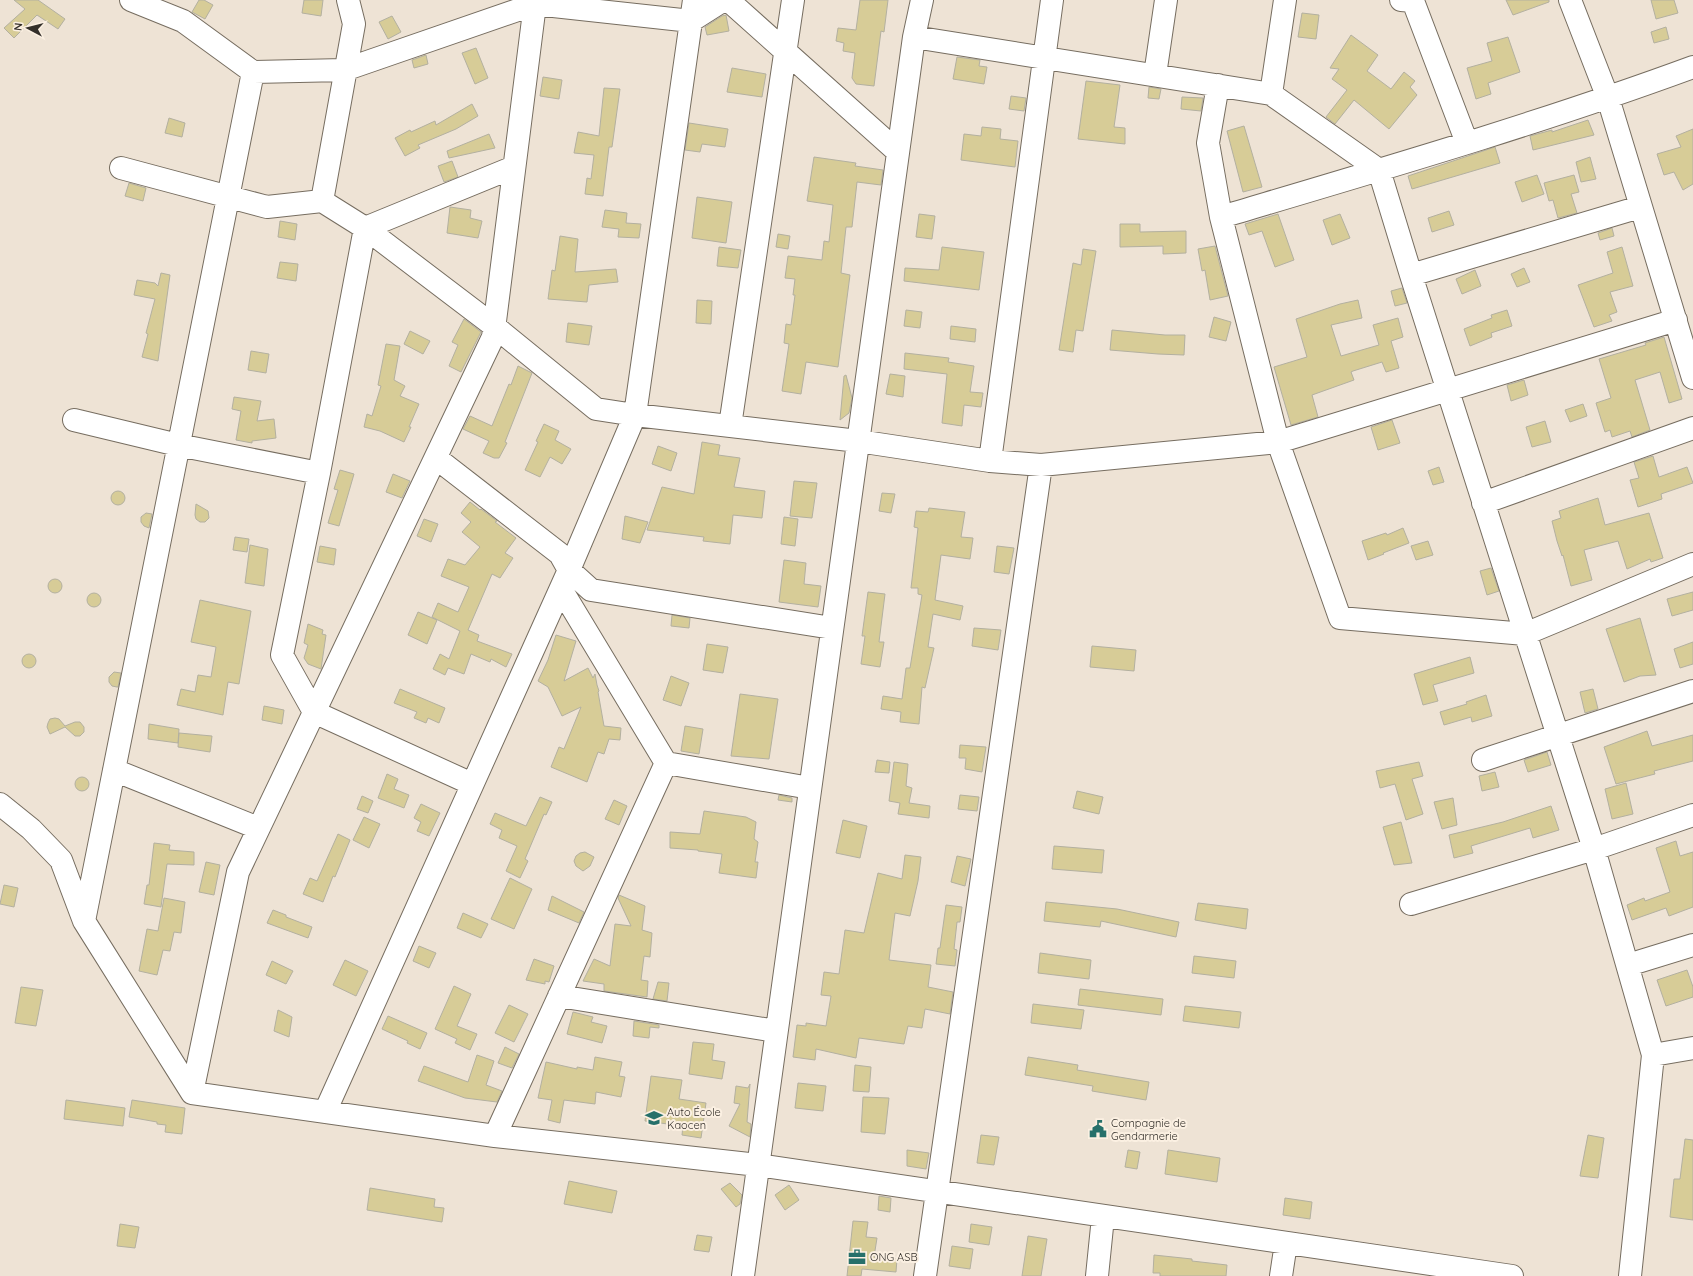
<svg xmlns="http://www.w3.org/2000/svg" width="1693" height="1276" viewBox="0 0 1693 1276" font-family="Quicksand,sans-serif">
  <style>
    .building { fill: #d7cc97; stroke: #b3b0a0 }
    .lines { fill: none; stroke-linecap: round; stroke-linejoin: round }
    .minor-casing { stroke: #766d60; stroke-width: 24 }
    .minor { stroke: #fff; stroke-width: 22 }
    .labels { text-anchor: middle; stroke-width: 4; stroke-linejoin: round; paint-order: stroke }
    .poi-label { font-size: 11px; fill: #332f2a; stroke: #fbf0e2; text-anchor: start }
  </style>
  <rect width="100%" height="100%" fill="#eee3d5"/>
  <path class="building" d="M14,0H38L65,19L58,29L37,15L14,38L4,28L25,9Z
    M199,0H204L213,5L205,19L192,12Z
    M304,0H323L321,16L302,13Z
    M860,0H888L884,32L881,31L874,86L856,84L852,78L855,53L843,51L844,43L836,41L838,28L856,30Z
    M1506,0H1549V2L1513,15Z
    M1651,0H1674L1678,13L1656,19Z
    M1302,13L1319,15L1316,39L1298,37Z
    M726,15L729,31L707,35L705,27L722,16Z
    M392,16L401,32L388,39L379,22Z
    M1666,27L1669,39L1654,43L1651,32Z
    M1351,35L1378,55L1367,71L1391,89L1404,72L1415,81L1410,87L1417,95L1389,129L1354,100L1335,124L1326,117L1347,90L1332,79L1339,69L1330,68Z
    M1508,37L1520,72L1488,83L1491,94L1476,99L1467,68L1492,61L1487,43Z
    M476,48L488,78L475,84L462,53Z
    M426,55L428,64L414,68L412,60Z
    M957,57L980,60L979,66L987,67L984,84L953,79Z
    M732,68L766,74L762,97L727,92Z
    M543,77L562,80L559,99L540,96Z
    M1086,81L1120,85L1114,127L1125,128V144L1078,139Z
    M1149,87L1161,89L1159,99L1148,98Z
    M604,88L620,89L612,147H609L603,196L585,194L587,178L591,179L594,155L574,153L578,132L599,136Z
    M1011,96L1026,98L1024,111L1009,109Z
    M1182,97L1203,98L1201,111L1181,109Z
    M472,104L478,116L456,129L418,145L420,148L405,156L395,138L410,130L411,132L435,121L436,125Z
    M169,118L185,123L182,137L165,133Z
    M1588,120L1594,135L1533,150L1530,136L1552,130V132Z
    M689,123L728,129L725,147L702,144L700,152L685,150Z
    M1244,126L1262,187L1243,192L1227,131Z
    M982,127L1001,129L1000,139L1018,141L1015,167L961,160L964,134L981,136Z
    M1693,129V184L1683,190L1674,172L1664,175L1657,154L1681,147L1676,136Z
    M489,134L495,148L449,158L447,151Z
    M1495,147L1500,163L1412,189L1408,176Z
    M814,157L856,163L855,166L883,170L881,185L857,182L852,227H846L841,273L850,275L838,367L806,362L801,394L782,391L789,344L784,343L786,324L791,325L795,295H793L795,279L785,278L788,256L822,260L824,241L829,242L833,205L807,201Z
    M1590,157L1596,179L1581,182L1576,162Z
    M452,161L458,177L444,182L438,166Z
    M1537,175L1544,194L1522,202L1515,182Z
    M1574,175L1579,192L1571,194L1577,213L1558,218L1553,200L1549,201L1544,183Z
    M129,183L146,188L143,201L125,196Z
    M697,197L732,202L726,243L692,238Z
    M450,207L471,210L470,218L482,221L478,238L447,233Z
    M605,210L627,213L626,223L641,224L639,238L618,237L619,229L602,227Z
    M1449,211L1454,225L1432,232L1428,218Z
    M919,214L935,216L932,239L916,237Z
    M1278,214L1294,260L1275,267L1262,231L1249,235L1245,224Z
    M1340,214L1350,238L1332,245L1323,220Z
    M280,221L297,224L295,240L278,237Z
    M1120,224H1140V232L1186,231V253L1163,254V246L1120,247Z
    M1612,228L1614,236L1600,240L1598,233Z
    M778,234L790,236L788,249L776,247Z
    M560,236L578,239L575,272L616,269L618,282L589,285L587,302L548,299L552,270L555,271Z
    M1215,246L1228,296L1210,300L1205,270L1202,271L1198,249Z
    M719,247L741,250L738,268L717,266Z
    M942,247L984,252L979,290L904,281L905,268L939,270Z
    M1622,247L1633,286L1610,292L1617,312L1609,315L1612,321L1594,327L1578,285L1613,273L1607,252Z
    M1083,249L1096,251L1083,331L1076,330L1073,352L1059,350L1073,263L1081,265Z
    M280,262L298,264L296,281L277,278Z
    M1524,268L1530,282L1517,287L1511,274Z
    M1475,270L1481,286L1462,294L1456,279Z
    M161,273L170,275L158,361L142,357L148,334L146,333L155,299L134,295L137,280L155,283L158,286Z
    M1402,288L1407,303L1395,306L1391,291Z
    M697,300L712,301L711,324L696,323Z
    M1358,300L1362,318L1331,325L1341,356L1379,345L1373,325L1398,318L1403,337L1391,341L1399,368L1386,372L1382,362L1353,371L1351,372L1354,380L1312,395L1318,417L1291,425L1274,367L1307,357L1296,319L1340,304Z
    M906,310L922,312L920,328L904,326Z
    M1507,310L1512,326L1491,333L1492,337L1470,346L1464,329L1492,318L1491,315Z
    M1214,317L1231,322L1226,341L1209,337Z
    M464,319L481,332L461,372L449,366L458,345L452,342Z
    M568,323L592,326L589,345L566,342Z
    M951,326L976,329L975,342L950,339Z
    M1112,330L1165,335H1185L1184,355L1158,354L1110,350Z
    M410,331L430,341L423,354L404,344Z
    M1664,337L1682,399L1669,403L1660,372L1635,380L1650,430L1632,437L1630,431L1612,437L1610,430L1605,432L1596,403L1611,398L1599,359L1646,345L1645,343Z
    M386,344L400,346L394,380L405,386L400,396L419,404L409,427H411L404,442L380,431L364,427L367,414L372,416L381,386L378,385Z
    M251,351L269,354L266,373L248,370Z
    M905,353L949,358L948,362L974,366L970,392L983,393L981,407L964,405L962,426L942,423L947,374L904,369Z
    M518,366L532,373L505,442L507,443L499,458H494L483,453L489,441L463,429L470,416L492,426L509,384L511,385Z
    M890,374L905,376L903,397L886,394Z
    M846,375L852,398L849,413L840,420L844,376Z
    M1524,380L1528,395L1511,401L1507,385Z
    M234,397L261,401L257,421L274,419L276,438L252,441V443L236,440L241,411L232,409Z
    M1583,404L1587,416L1570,422L1565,410Z
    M1392,420L1400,443L1378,450L1371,427Z
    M1545,421L1551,442L1532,447L1526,427Z
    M544,424L559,431L555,440L571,449L562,464L550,457L540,477L525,470L538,442L536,441Z
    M702,442L720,445L718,455L740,458L734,487L765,491L762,518L733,515L730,544L703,541L704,537L647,530L662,487L694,494Z
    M658,446L677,453L671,471L652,464Z
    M1653,456L1659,477L1687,467L1693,483L1661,494L1662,499L1638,507L1630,480L1639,478L1634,462Z
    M1439,467L1444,482L1433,485L1428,471Z
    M340,470L354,474L339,526L328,523L338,490L334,489Z
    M393,474L410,481L402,498L386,492Z
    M794,481L817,483L812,518L790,516Z
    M111 498a7 7 0 1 1 14 0a7 7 0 1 1-14 0Z
    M882,493L895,494L891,513L879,511Z
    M1598,498L1605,525L1649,513L1663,558L1651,562L1650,559L1627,569L1618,541L1584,550L1592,580L1571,586L1563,555L1562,556L1557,541L1552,521L1561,518L1559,511Z
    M470,502L480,510L481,509L497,521L495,522L516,538L505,553L513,558L500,578L492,574L468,630L479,635L477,641L512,654L506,667L491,659L490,662L471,654L464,674L448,668L445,675L433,669L440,654L449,659L460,631L432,617L438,603L458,612L469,587L441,576L448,559L465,565L480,547L462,532L471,522L461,513Z
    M196,504L208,511L209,518L205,522H200L196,519L195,515Z
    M929,508L965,512L961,537L973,538L970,559L941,555L935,600L963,606L960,620L933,614L928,647L934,648L925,688L922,687L919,724L900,722L901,712L881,709L883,696L902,699L906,668H910L922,595L918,594V588H911L918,528L914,527L916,511L928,512Z
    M146,513L152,514L149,528L144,526L141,522V517Z
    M625,516L648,522L640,543L622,539Z
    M784,517L798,519L795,546L781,544Z
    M424,519L438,524L431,542L417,536Z
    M1403,528L1409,543L1383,553L1384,554L1368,560L1362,541L1386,533L1387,535Z
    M235,537L249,539L247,552L233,550Z
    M1428,541L1433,555L1416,560L1411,546Z
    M250,545L268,549L264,586L245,583Z
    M320,546L336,549L334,565L317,562Z
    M997,546L1014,548L1009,574L994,572Z
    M784,560L806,563L804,584L821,586L818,607L779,602Z
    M1491,568L1499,591L1487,595L1480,571Z
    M48 586a7 7 0 1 1 14 0a7 7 0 1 1-14 0Z
    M868,592L885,594L879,642H884L880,667L861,664L865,636H862Z
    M1693,592V610L1672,616L1667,599Z
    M87 600a7 7 0 1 1 14 0a7 7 0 1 1-14 0Z
    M200,600L251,611L239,684L228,682L223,715L177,705L181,689L195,692L198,675L211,677L216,647L191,642Z
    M418,612L437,620L427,644L408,635Z
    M672,615L690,618L689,628L671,626Z
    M1640,618L1656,675L1640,676L1624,682L1606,629Z
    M308,624L323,630L322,634L326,635L321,669L308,664L304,658L308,645L304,643Z
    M974,628L1001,630L998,650L972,646Z
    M556,635L576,641L564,681L588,668L593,678L595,674L597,685L599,691L598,692L604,726L621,728L620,740L609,739L604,754L598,752L587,782L551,767L559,747L564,749L581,707L562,716L548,687L538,681L548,660Z
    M1693,642V664L1680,668L1674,649Z
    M707,644L728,647L723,673L703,670Z
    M1092,646L1136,650L1134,671L1090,667Z
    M22 661a7 7 0 1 1 14 0a7 7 0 1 1-14 0Z
    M1470,657L1474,673L1433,685L1438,701L1423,705L1414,674Z
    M114,672L121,673L118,687H117L112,686L109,682V677Z
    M671,676L689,683L681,706L663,700Z
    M400,689L445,708L439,723L428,718L426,723L414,718L417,712L394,703Z
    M1593,689L1598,709L1585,713L1580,692Z
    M740,694L778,699L769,759L731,756Z
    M1486,695L1492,716L1472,722L1471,717L1444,725L1440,712L1467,704L1466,702Z
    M264,706L284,710L282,724L262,720Z
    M55,718L59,719L65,726L75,722H80L84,727V732L80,736H75L65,727L50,734L47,727L48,723L50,719Z
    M149,724L179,729L178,743L148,739Z
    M685,726L703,729L699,754L681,751Z
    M1647,731L1652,746L1693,735V761L1654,771L1655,774L1616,784L1604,747Z
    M179,733L212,736L210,752L178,747Z
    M960,745L986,747L982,772L965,769L966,758H959Z
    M1547,752L1551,765L1528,772L1524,760Z
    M877,760L890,762L889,773L875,772Z
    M894,762L908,764L906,786L912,788L909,803L930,806L929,818L898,814L900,803L889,801Z
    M1419,762L1423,776L1412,779L1423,814L1406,820L1395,784L1380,788L1376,771Z
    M1495,772L1499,787L1482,791L1479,776Z
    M387,774L398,779L394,789L409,795L404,808L378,798Z
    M75 784a7 7 0 1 1 14 0a7 7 0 1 1-14 0Z
    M1626,783L1633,814L1612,819L1605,789Z
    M1077,791L1103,797L1099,814L1073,808Z
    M779,795L792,798V802L778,800Z
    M960,795L979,797L977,811L958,809Z
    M362,796L373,801L368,813L357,809Z
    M540,797L552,802L546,815L544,814L525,859L528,861L520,878L506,871L517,846L499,838L502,830L490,824L495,813L526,826Z
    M1453,798L1457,825L1442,829L1434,802Z
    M614,800L627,806L619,825L605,819Z
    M421,804L440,813L429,836L417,831L421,822L414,818Z
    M1551,806L1559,830L1533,838L1530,828L1471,846L1473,853L1454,858L1449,835L1503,822Z
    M704,811L746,817L756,822L754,839L758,842L755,862H758L756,878L719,873L722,854L698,851V850L670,848V832L700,834Z
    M364,817L380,824L369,848L353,840Z
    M843,820L867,826L860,858L836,853Z
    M1401,822L1412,863L1394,865L1383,827Z
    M338,834L350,840L335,877L333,876L323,902L303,894L310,878L317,881Z
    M1676,841L1680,856L1693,852V907L1669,916L1666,908L1632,920L1627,905L1644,898L1645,901L1670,892L1656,848Z
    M154,843L170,845L169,850L194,852V865L167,864L161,907L144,904L147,885H149Z
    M1054,846L1104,850L1102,873L1052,869Z
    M585,852L594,857L590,866L583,871L576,866L574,861L576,856L580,853Z
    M905,855L921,857L918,881L910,916L895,913L889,960L931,965L928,987L953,992L950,1014L925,1009L922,1028L908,1026L904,1044L859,1038L856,1058L816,1049L815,1060L793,1057L797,1025L806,1026V1023L826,1026L831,996L821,995L824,972L839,974L845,930L864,933L878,873L902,879Z
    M957,856L971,859L965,886L951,882Z
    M206,862L220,865L214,895L199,892Z
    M510,878L532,889L514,929L491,919Z
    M4,885L18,888L14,907L0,904Z
    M619,895L645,906L642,930L652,933L650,957L644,956L641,980L648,981L647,997L604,991V984L583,981L594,959L610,966L615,924L631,926L618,898Z
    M552,896L584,912L579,923L548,910Z
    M164,898L185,902L181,933L174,932L170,951L163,950L157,975L139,971L147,929L158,931Z
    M1046,902L1117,909L1179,922L1176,937L1101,921L1100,927L1044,921Z
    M1198,903L1248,909L1246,929L1195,920Z
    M946,905L962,907L960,922H957L954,949L957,950L955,966L936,964L938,948H940Z
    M273,910L286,915V917L312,927L308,938L267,923Z
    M463,913L488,924L481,938L457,928Z
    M419,946L436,953L429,968L413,961Z
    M1040,953L1091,960L1089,979L1038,973Z
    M1194,956L1236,961L1234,978L1192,973Z
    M534,959L554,966L549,982L545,981V984L526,980Z
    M345,960L368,971L356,996L333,985Z
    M272,961L293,971L286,984L266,975Z
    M1687,970L1693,987V997L1666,1006L1657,980Z
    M658,982L669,983L667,1001L653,999Z
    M454,986L471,994L457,1026L477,1034L470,1050L455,1043L457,1039L435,1029Z
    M21,987L43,990L36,1026L15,1023Z
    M1080,989L1163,999L1161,1015L1078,1005Z
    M1033,1004L1084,1010L1081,1029L1031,1023Z
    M509,1005L528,1014L514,1042L495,1033Z
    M1185,1006L1241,1012L1239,1028L1183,1021Z
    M278,1010L292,1017L289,1037L274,1031Z
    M573,1012L593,1017L591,1022L607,1026L602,1043L567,1034Z
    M388,1016L427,1033L420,1049L407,1043L408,1041L382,1029Z
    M634,1021L659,1025V1028L650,1027L649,1038L633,1036Z
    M693,1042L714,1044L712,1060L725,1062L722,1079L689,1074Z
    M505,1047L519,1054L512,1068L498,1063Z
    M477,1055L494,1061L486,1085L502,1091L497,1102L465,1098L418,1081L424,1066L468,1082Z
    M595,1057L622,1062L619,1076L625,1077L621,1097L596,1092L595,1104L564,1100L560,1123L548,1120L552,1100L538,1098L546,1062L577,1069V1067L593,1070Z
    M1028,1057L1078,1065L1077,1070L1149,1082L1146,1100L1092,1091L1093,1086L1025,1075Z
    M855,1065L871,1067L869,1092L853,1091Z
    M651,1076L682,1080L679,1099L706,1103L701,1138L682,1135L683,1126L645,1121Z
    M798,1083L826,1086L823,1111L795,1108Z
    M750,1084L747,1122L751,1124L750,1137L729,1126L740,1104L734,1103L736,1086L748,1088Z
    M863,1097L889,1098L885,1134L861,1132Z
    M66,1100L125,1108L123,1126L64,1119Z
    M132,1100L185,1108L182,1134L165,1132L166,1125L157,1124V1122L129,1117Z
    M981,1135L999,1137L994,1165L977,1163Z
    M1588,1135L1604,1138L1598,1178L1580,1176Z
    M1685,1139L1693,1140V1220L1670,1217L1674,1179H1680Z
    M907,1150L929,1153L926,1169L907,1166Z
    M1128,1150L1140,1152L1137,1169L1125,1167Z
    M1168,1150L1220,1158L1217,1182L1165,1174Z
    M569,1181L617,1191L612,1213L564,1204Z
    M730,1183L742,1195L740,1204L736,1207L721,1189Z
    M789,1185L799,1200L785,1210L775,1195Z
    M370,1188L435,1199L434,1207L444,1208L442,1222L367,1210Z
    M879,1196L891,1198L890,1212L878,1210Z
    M1285,1198L1312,1202L1310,1219L1283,1215Z
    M853,1221L868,1222L866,1237L877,1238L874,1257L897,1259L896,1272L862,1269L861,1276H847Z
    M120,1224L139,1227L135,1248L117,1246Z
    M971,1224L992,1227L989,1245L969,1242Z
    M697,1235L712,1237L709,1252L694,1250Z
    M1028,1236L1047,1239L1041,1276H1022Z
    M952,1246L973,1249L970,1269L949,1266Z
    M1154,1255L1192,1259V1261L1227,1265L1226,1276H1160V1273H1153Z"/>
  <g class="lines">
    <g class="minor-casing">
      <path id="minor" d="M131,0L183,21L253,72
        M348,0L354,24L322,201L365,228L494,326L596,409L635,415L858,441L990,461L1041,465L1278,442L1676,320
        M728,0L898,152
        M1401,0L1413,1L1467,143
        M1570,0L1608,98L1693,378
        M914,37L1271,94L1379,170L1411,275L1594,849L1653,1055L1630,1276
        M1155,75L1166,0
        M1218,85L1208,143L1221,217L1278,442L1340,618L1525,634L1693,564
        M1271,94L1285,0
        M121,168L267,207L322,201
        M1221,217C1379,170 1538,124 1693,67
        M1411,275L1640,207
        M74,420L178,445L319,473
        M730,426L793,0
        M436,458L560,554L569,570L591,590L832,628
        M990,461L1052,0
        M1483,503L1693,428
        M561,589L666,763
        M1483,760L1693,691
        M114,770L258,828
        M472,784L314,712L282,655L319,473L365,228L514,167
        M0,804L31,829L61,860L84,921L192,1093L495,1136L758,1165L1512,1276
        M1411,904L1594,849L1693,815
        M84,921L253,72L344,70L535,4L691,21L724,0
        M1628,965L1693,945
        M559,996L776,1031
        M1653,1055L1693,1048
        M192,1093L238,872L493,337L535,4
        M325,1112L569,570L635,415L694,0
        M495,1136L666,763L810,788
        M743,1276L914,37L922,0
        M925,1276L1041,465
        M1097,1276L1103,1217
        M1281,1276L1286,1243"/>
    </g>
    <use href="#minor" class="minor"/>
  </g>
  <defs>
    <g id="school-bare" transform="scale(1.38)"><path d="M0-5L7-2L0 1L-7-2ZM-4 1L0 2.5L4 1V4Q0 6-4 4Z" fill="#26706a" stroke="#fbf0e2" stroke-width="2.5" paint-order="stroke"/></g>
    <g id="civic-bare" transform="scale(1.38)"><path d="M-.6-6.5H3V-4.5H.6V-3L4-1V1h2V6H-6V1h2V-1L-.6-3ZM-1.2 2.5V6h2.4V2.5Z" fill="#26706a" stroke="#fbf0e2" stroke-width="2.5" paint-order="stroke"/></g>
    <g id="office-bare" transform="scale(1.38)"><path d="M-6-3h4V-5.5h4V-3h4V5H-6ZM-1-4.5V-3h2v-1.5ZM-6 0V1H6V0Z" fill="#26706a" stroke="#fbf0e2" stroke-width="2.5" paint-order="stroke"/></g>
  </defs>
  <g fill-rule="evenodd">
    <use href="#school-bare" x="654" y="1118"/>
    <use href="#civic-bare" x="1098" y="1129"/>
    <use href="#office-bare" x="857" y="1257"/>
  </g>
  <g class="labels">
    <g class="poi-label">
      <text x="667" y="1116">Auto École<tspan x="667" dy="13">Kaocen</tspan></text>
      <text x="1111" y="1127">Compagnie de<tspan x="1111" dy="13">Gendarmerie</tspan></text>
      <text x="870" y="1261">ONG ASB</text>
    </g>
  </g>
  <g transform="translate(28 28) rotate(277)" stroke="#fbf0e2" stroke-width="3" paint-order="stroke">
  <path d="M0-3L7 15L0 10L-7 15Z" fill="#332f2a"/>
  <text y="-6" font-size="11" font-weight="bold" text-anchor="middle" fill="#332f2a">N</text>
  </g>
</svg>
